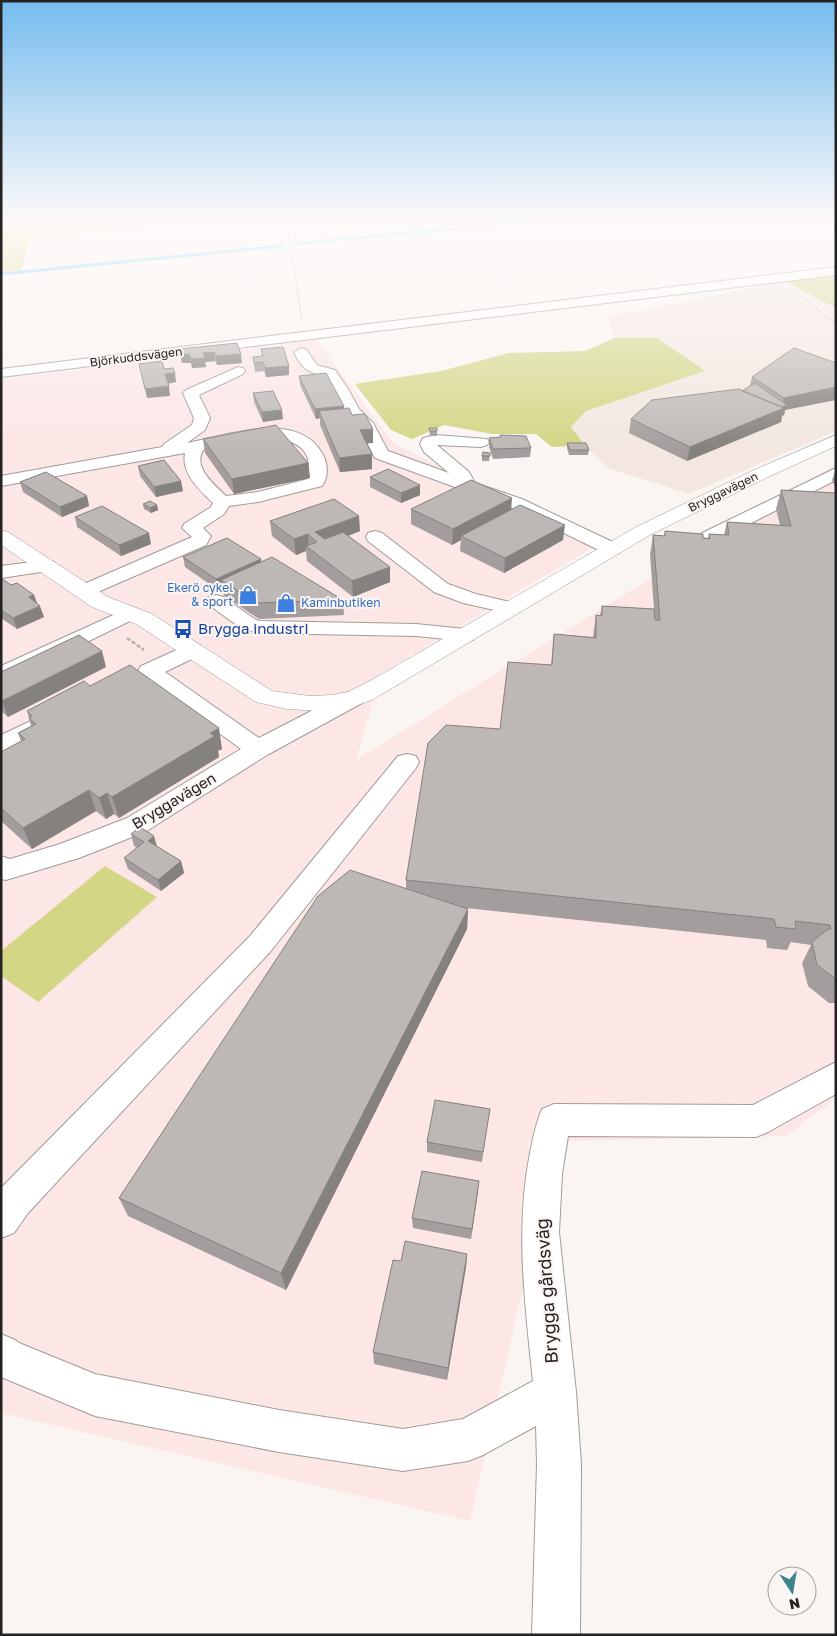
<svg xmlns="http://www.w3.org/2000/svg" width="837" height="1636" viewBox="0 0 837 1636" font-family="'Golos Text',sans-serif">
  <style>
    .industrial { fill: #fce6e6 }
    .built { fill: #f3e7e0 }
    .green { fill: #d2d685 }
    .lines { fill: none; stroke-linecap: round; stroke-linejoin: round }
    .stream { stroke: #69c9f9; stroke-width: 3 }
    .minor-casing { stroke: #a09c99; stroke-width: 2 }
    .major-casing { stroke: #a09c99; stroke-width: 1 }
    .path-far1 { stroke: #b3afac; stroke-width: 1; stroke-dasharray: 2.5 1; stroke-linecap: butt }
    .path { stroke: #b3afac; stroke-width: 2.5; stroke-dasharray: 4 2; stroke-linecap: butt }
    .minor { fill: #fff; fill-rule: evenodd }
    .major { fill: #fff; fill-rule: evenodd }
    .wall { fill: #a39e9d }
    .shaded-wall { fill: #84817f }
    .building { fill: #bdb8b6; stroke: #84817f }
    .labels { text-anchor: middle; stroke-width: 4; stroke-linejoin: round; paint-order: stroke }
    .far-street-label { font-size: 12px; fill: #252322; stroke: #faf5f2 }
    .far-shop-label { font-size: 12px; fill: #366cbe; stroke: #faf5f2; text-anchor: end }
    .transit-label { font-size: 15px; fill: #164399; stroke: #faf5f2; text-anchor: start }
    .street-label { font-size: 15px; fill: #252322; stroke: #faf5f2 }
    .near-street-label { font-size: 18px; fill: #252322; stroke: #faf5f2 }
  </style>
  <rect width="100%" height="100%" fill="#faf5f2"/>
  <path class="industrial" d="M317,340L394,444L599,544L381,673L356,760L836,464V1098L786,1136L529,1142L523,1288L470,1521L1,1413V379Z"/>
  <path class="built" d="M785,281L836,308V431L689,494L608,468L590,451L571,427L586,411L705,371L657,338H615L608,317Z"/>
  <path class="green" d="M1,221H164V226L51,235L29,242L21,270L1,272Z
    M836,274V308L785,281Z
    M615,338H657L705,371L586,411L571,427L585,445L552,447L536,434H492L444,425L412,439L391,430L355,384L441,371L509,353L585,351Z
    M105,866L157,897L38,1002L1,976V951Z"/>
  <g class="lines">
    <path class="stream" d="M295,244L529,221
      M1,274L281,246"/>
    <g class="minor-casing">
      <path id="minor" d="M836,267V275L1,377V369Z
        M301,348L306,349L317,365L335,370L348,389L359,409L373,423L388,451L449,473L424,452L420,444L423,438L436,435L487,439L489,442L487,445L481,447L437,445L469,472L475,483L522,499L619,545L622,549L619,553L612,555L605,553L510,507L375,458L358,425L344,411L325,376C309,373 301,368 294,352Z
        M238,367L243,368L245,371L243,374L199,395L210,418L205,430L187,443C226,436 297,409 322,453C328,463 329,476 322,486L258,502L229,506L224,514L203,528L211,536L206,545L91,595L84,597L77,595L74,591L77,587L192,537L182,528L184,524L211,507L213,503C199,489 181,474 185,453L1,486V476L162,447L164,444L192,425L194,418L183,393L186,390ZM271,438C297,440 314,450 308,479L258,492L226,496C214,484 193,468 203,450L240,441Z
        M836,468V480L716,541L709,543L702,541L700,537L702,533Z
        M375,531L382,533L448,584L476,594L519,604L522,608L519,612L512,614L463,603L434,592L368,541L366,537L368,533Z
        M47,560L54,562L57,566L54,570L1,578V566Z
        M216,595L223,597L256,620L260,621L416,624L465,629L473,630L476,635L473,640L465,641L416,636L260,633L242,629L209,605L206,601L209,597Z
        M131,607L138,609L141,613L138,617L9,680L1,682V666Z
        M192,643L200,645L203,650L200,655L165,672L259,738L346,693L354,691L362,693L366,698L362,703L267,755L145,832L79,858L6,880L1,879V856L10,859L60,844L127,818L241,749L141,676L138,671L141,666Z
        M50,712L58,715L62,720L58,725L10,751L1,753V735Z
        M407,754L416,756L419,762L416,768L270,952L28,1213L14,1233L1,1238L2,1187L250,936L398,756Z
        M836,1062V1094L768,1132L756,1137L568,1136L562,1174L559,1232L576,1392L581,1464L580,1635H532L537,1464L536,1426L483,1455L468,1461L403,1471L279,1452L95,1416L1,1377V1334L15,1340L19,1343L95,1374L279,1410L403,1429L463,1419L533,1381C525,1306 515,1228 530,1153C533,1138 536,1123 542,1109L554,1104L753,1105Z"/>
    </g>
    <g class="major-casing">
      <path id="major" d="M836,435V446L766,478L650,535L372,700L343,709L321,711L287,709L256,702L136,624L92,607L1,545V530L8,532L108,597L152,614L272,691L310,696L332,695L348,692L370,681L636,527L754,470Z"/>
    </g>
    <path class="path-far1" d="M286,221L302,319
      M797,293L836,324"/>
    <path class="path" d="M127,638L144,650"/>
    <use href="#minor" class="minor"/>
    <use href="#major" class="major"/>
  </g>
  <path class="wall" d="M237,343L242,363L217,365L215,361L205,362L206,367L192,368L191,363H182L179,349Z
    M794,348L785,410L784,415L782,416L781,422L687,461L629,433L631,419L742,391L750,386L752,377Z
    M261,349L289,366V375L266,377L264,371L255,372L253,357L262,356Z
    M299,376L352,415L373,429V443H367L372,469L340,472L320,425V418L316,419L300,385Z
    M253,393L283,419L263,422L254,402Z
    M429,428H437V436H430Z
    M500,435L531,448L530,457L493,459L489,447V438L500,437Z
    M203,439L308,463L310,478L234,494L205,453Z
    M567,443L589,450L588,455H569L567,448Z
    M490,453L489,461H482V456Z
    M138,466L183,491L156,497L140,476Z
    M836,469V489L832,480Z
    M370,477L420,495L401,503L370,487Z
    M20,482L87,496L89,506L62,517L23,492Z
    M781,490L836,493V1003H829L808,986L802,963L811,945L791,942L787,950L767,948L766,940L466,908L468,909L467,929L286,1290L128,1216L119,1198L406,888V880L500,729L551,665L554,634L593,637L596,615L600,616L602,606L654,609L650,555L653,535L664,536L665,531L708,538L709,534L724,535L727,522L780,525L776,509Z
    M143,504L157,505L158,510L151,513L144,509Z
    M411,509L511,510L563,540L504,573L460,551L461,540L452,545L411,524Z
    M75,517L151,544L121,556L77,527Z
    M270,521L360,531L348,536L390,582L353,597L307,561L306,551L296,555L272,536Z
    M183,557L261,559V562L343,600L344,615L259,619L224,596L222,588L218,590L185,567Z
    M1,578L11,585L34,595L37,603L44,617L17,629L1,618Z
    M106,667L8,717L1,711V672Z
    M90,686L222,749L218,751L219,757L119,818L114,814L106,819L96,811L32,849L1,821V752L21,741L18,733L31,726L27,711Z
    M131,834L157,847L181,861L184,873L161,891L128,869L124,858L137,848L134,846Z
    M488,1119L482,1162L427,1152V1142Z
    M478,1191L471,1239L413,1228L412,1218Z
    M467,1254L466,1267L447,1380L374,1364L373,1352L401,1261Z"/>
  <path class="shaded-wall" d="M214,352L215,361L205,362L206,367L192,368L191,359L203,353Z
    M181,354H189L191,363H182Z
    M241,354L242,363L217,365L216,356Z
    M289,366V375L266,377L265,368Z
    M175,373L176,382L167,384L165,374Z
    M169,386L170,396L147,398L145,389Z
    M836,387V400L785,410L784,415L782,416L781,422L687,461L690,447L782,407L784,398Z
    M344,406L345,415L319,411L320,418L316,419L315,409Z
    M282,410L283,419L263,422L262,412Z
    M373,429V443L361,444L360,430Z
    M372,454V469L340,472L339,458Z
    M308,463L310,478L234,494L232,479Z
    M181,481L183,491L156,497L154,487Z
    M420,485V495L401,503V493Z
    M87,496L89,506L62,517L60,507Z
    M512,498L511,513L461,536V540L452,545L453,529Z
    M157,505L158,510L151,513L150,508Z
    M359,516L360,531L318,547L315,532Z
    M565,525L563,540L504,573L505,558Z
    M149,533L151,544L121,556L119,545Z
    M308,534L309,548L306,546V551L296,555L294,539Z
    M261,559L262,570L221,580L222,588L218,590L216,579Z
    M390,567V582L353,597L352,581Z
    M34,595L38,606L29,597Z
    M40,606L44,617L17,629L13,618Z
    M102,651L106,667L8,717L2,701Z
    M219,728L222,749L218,751L219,757L119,818L112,797Z
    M89,790L96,811L32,849L23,828Z
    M107,793L114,814L106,819L99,798Z
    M154,836L157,847L148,841Z
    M181,861L184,873L161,891L158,880Z
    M468,909L467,929L286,1290L281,1273Z
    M479,1181L478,1191L471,1239L472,1229Z
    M467,1254L466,1267L447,1380L448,1368Z"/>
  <path class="building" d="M237,343L241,354L216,356L214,352L203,353L205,358L191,359L189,354H181L179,349Z
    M283,347L289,366L265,368L263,362L254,363L253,357L263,356L261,349Z
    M794,348L836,363V387L784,398L752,377Z
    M162,361L164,369L173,368L175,373L165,374L169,386L145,389L139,364Z
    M326,373L344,406L315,409L299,376Z
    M755,383L787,405L782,407L742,391Z
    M739,389L784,408L690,447L631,419L652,400Z
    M273,391L282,410L262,412L253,393Z
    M349,408L352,415L365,414L373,429L360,430L372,454L339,458L319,411Z
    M276,425L308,463L232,479L203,439Z
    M429,428H437V431H430Z
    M500,435L526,436L531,448L493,449L489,438L501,437Z
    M567,443H586L589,450H570Z
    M483,452L490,453V456H482Z
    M164,460L181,481L154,487L138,466Z
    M388,469L420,485L401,493L370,477Z
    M46,472L87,496L60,507L20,482Z
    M471,480L512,498L453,529L411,509Z
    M781,490L836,493V979L817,965L812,942L828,929H831L830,925L795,921L796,929L776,927L774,919L406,880L428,743L446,725L500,729L508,662L552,665L554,634L596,638V615L602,616V606L654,609L655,620H660L653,535L665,536V531L703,534V538L710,539L709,534L729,535L727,522L791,526Z
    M334,499L359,516L315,532L325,539L343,532L390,567L352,581L306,546L317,542L308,534L294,539L270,521Z
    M150,501L157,505L150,508L143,504Z
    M520,505L565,525L505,558L461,536Z
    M102,506L149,533L119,545L75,517Z
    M227,538L261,559L216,579L183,557Z
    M272,557L343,600L257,603L221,580Z
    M1,578L11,585L17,583L34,595L29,597L40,606L13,618L1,610Z
    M79,635L102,651L2,701L1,700V672Z
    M130,665L219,728L210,733L215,736L112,797L107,793L99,798L89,790L23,828L1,808V752L25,739L18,733L36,724L29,718L32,716L27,711L84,681L90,686Z
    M140,827L154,836L148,841L181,861L158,880L124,858L144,842L131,834Z
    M350,870L468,909L281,1273L119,1198L318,896Z
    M435,1100L490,1109L483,1152L427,1142Z
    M422,1171L479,1181L472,1229L412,1218Z
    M405,1241L467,1254L448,1368L373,1352L393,1260L401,1261Z"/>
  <linearGradient id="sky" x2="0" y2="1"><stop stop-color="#75bcef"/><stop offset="0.49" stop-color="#fdfaf9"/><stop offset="1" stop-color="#fdfaf9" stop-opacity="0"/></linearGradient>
  <rect width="837" height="450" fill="url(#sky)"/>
  <defs>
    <g id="shop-bare" transform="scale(1.5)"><path d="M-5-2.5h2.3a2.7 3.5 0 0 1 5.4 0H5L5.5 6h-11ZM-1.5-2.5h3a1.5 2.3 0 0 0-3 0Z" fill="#3f7fe0" stroke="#faf5f2" stroke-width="2.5" paint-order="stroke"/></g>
    <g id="bus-bare" transform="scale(1.5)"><path d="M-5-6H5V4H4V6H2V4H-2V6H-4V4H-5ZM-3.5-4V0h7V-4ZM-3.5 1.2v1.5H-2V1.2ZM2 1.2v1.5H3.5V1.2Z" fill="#1a4fb4" stroke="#faf5f2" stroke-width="2.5" paint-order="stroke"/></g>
  </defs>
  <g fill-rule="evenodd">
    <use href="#shop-bare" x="248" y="595"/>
    <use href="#shop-bare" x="286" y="603"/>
    <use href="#bus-bare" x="183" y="629"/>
  </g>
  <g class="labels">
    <g class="far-street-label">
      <text transform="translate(136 357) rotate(-7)" y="4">Björkuddsvägen</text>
      <text transform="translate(723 492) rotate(-26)" y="4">Bryggavägen</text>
    </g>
    <g class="far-shop-label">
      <text x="233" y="592">Ekerö cykel<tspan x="233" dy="14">&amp; sport</tspan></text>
      <text x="301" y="607" text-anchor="start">Kaminbutiken</text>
    </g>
    <g class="transit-label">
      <text x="198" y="634">Brygga industri</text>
    </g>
    <g class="street-label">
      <text transform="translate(174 801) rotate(-31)" y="5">Bryggavägen</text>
    </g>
    <g class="near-street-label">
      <text transform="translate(547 1291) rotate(-94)" y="6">Brygga gårdsväg</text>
    </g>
  </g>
  <rect width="837" height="1636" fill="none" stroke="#252322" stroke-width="5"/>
  <g transform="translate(792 1591) rotate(168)"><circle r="24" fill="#faf5f2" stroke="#a5a19f"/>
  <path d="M0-4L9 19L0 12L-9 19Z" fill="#3d838e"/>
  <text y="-8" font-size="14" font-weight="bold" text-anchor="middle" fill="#252322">N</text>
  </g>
</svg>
